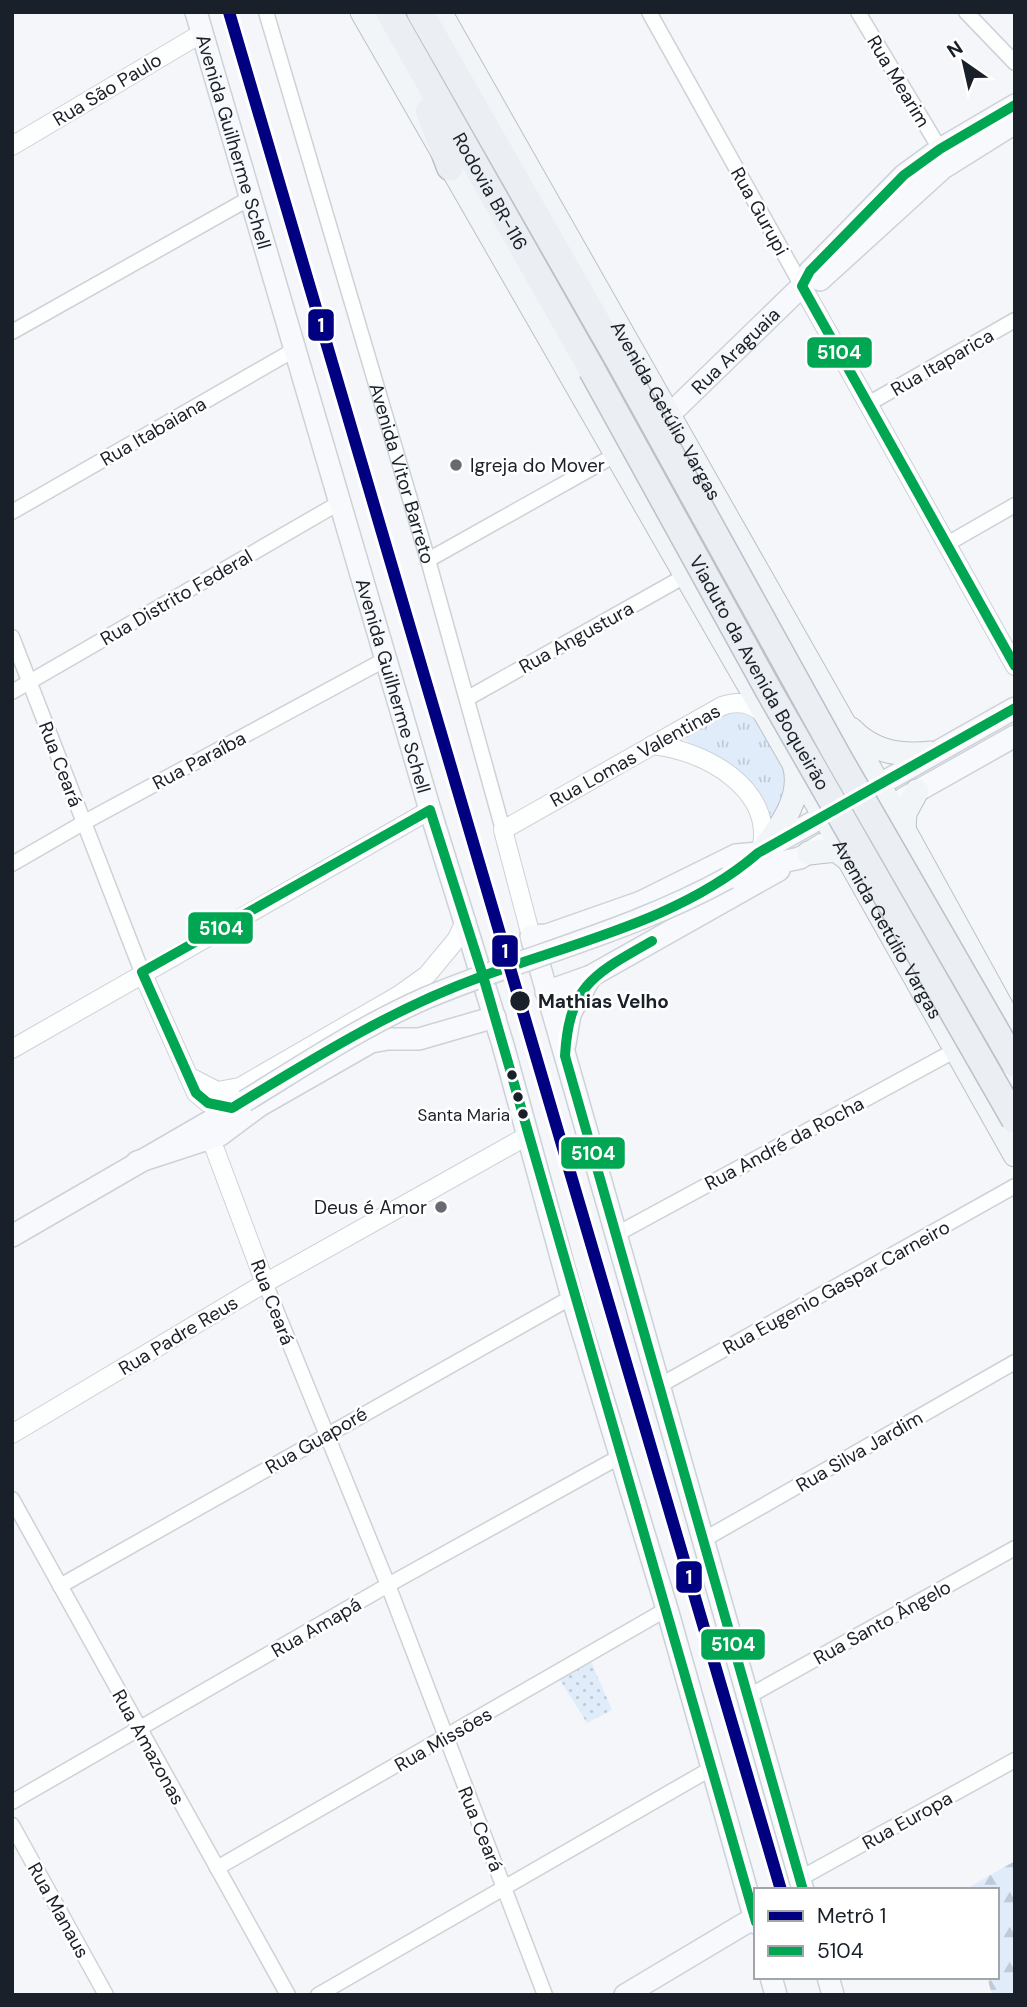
<svg xmlns="http://www.w3.org/2000/svg" width="1027" height="2007" viewBox="0 0 1027 2007" font-family="'DM Sans',sans-serif">
  <style>
    .grass { fill: url(#grass-dots) }
    .forest { fill: url(#forest-firs) }
    .park { fill: url(#park-tufts) }
    .lines { fill: none; stroke-linecap: round; stroke-linejoin: round }
    .minor-casing { stroke: #cdd2d7; stroke-width: 17 }
    .tertiary-casing { stroke: #cdd2d7; stroke-width: 20 }
    .secondary-casing { stroke: #cdd2d7; stroke-width: 24 }
    .primary-casing { stroke: #bbc1c8; stroke-width: 25 }
    .motorway-casing { stroke: #bbc1c8; stroke-width: 29 }
    .minor { stroke: #fdfefe; stroke-width: 14 }
    .tertiary { stroke: #fdfefe; stroke-width: 18 }
    .secondary { stroke: #f7f9fc; stroke-width: 21 }
    .primary { stroke: #f2f5f8; stroke-width: 23 }
    .motorway { stroke: #ebeff4; stroke-width: 26 }
    .secondary-bridge-casing { stroke: #cdd2d7; stroke-width: 24; stroke-linecap: butt }
    .motorway-bridge-casing { stroke: #bbc1c8; stroke-width: 29; stroke-linecap: butt }
    .secondary-bridge { stroke: #f7f9fc; stroke-width: 21 }
    .motorway-bridge { stroke: #ebeff4; stroke-width: 26 }
    .bus-1-casing { stroke: #fff; stroke-width: 16 }
    .bus-1 { stroke: #00a651; stroke-width: 10 }
    .metro-1-casing { stroke: #fff; stroke-width: 18 }
    .metro-1 { stroke: #000080; stroke-width: 12 }
    .poi-dot { fill: #666b72; stroke: #fff; stroke-width: 2.5 }
    .stop-dot { fill: #192029; stroke: #fff; stroke-width: 2.5 }
    .labels { text-anchor: middle; stroke-width: 5; stroke-linejoin: round; paint-order: stroke }
    .bus-label { font-size: 17px; fill: #192029; stroke: #fff; text-anchor: end }
    .street-label { font-size: 19px; fill: #192029; stroke: #fff }
    .poi-label { font-size: 19px; fill: #192029; stroke: #fff; text-anchor: start }
    .stop-label { font-size: 19px; font-weight: bold; fill: #192029; stroke: #fff; text-anchor: start }
    .line-badge { stroke: #fff; stroke-width: 2.5 }
    .badge-label { font-size: 19px; text-anchor: middle; font-weight: bold; fill: #fff }
  </style>
  <defs>
    <pattern id="grass-dots" width="8" height="8" patternUnits="userSpaceOnUse" patternTransform="scale(1.75)"><rect width="8" height="8" fill="#e1ecfa"/><path d="M2 2h.1M6 6h.1" fill="none" stroke="#c0cad6" stroke-width="1.8" stroke-linecap="round"/></pattern>
    <pattern id="forest-firs" width="22" height="20" patternUnits="userSpaceOnUse" patternTransform="scale(1.75)"><rect width="22" height="20" fill="#e1ecfa"/><path d="M5 1l3.5 6h-7zM16 11l3.5 6h-7z" fill="#c0cad6"/></pattern>
    <pattern id="park-tufts" width="24" height="20" patternUnits="userSpaceOnUse" patternTransform="scale(1.75)"><rect width="24" height="20" fill="#e1ecfa"/><path d="M3 7l-1-3M5 7V3M7 7l1-3M15 17l-1-3M17 17v-4M19 17l1-3" fill="none" stroke="#c0cad6"/></pattern>
  </defs>
  <rect width="100%" height="100%" fill="#f4f6f9"/>
  <path class="grass" d="M589,1657L612,1710L587,1723L557,1675Z"/>
  <path class="forest" d="M1015,1861V1995H992L987,1977H997V1890H964Z"/>
  <path class="park" d="M736,709L755,717L782,762L788,779L781,812L768,823C738,780 729,762 680,737L720,713Z"/>
  <g class="lines">
    <g class="minor-casing">
      <g id="minor">
        <path id="s1" d="M266,12L428,560L503,830"/>
        <path d="M649,12L802,286"/>
        <path d="M858,12L940,149"/>
        <path d="M966,12L1015,63"/>
        <path d="M12,332L250,198"/>
        <path d="M868,404L1015,320"/>
        <path d="M12,512L294,350"/>
        <path d="M947,544L1015,505"/>
        <path d="M428,560L617,454"/>
        <path d="M12,637L142,972"/>
        <path d="M12,692L339,503"/>
        <path d="M468,698L685,576"/>
        <path d="M12,864L83,823L386,659"/>
        <path d="M615,1235L954,1051"/>
        <path d="M265,1283L388,1585L545,1995"/>
        <path d="M657,1387L1015,1186"/>
        <path d="M12,1499L288,1995"/>
        <path d="M703,1540L1015,1362"/>
        <path d="M60,1586L572,1297"/>
        <path d="M749,1696L1015,1548"/>
        <path d="M12,1802L388,1585L621,1456"/>
        <path d="M12,1825L106,1995"/>
        <path d="M217,1868L667,1609"/>
        <path d="M799,1879L1015,1760"/>
        <path d="M318,1995L712,1768"/>
      </g>
    </g>
    <g class="tertiary-casing">
      <path id="tertiary" d="M12,146L202,33
        M802,286L1015,666
        M652,745C704,750 776,789 761,851
        M531,936L503,830L722,706C739,700 753,703 765,716
        M142,972L196,1093L208,1103L232,1108
        M12,1049L430,810
        M188,1076L217,1091L240,1087L399,995L427,975L456,940L466,920
        M215,1126L211,1139L265,1283
        M12,1434L265,1283L527,1136"/>
    </g>
    <g class="secondary-casing">
      <g id="secondary">
        <path id="s2" d="M196,12L430,810L503,1045L572,1297L667,1609L756,1923"/>
        <path d="M820,280L943,168L1015,123"/>
        <path id="s3" d="M670,414L802,286L810,271L904,175L940,149L1015,105"/>
        <path d="M903,799L1015,736"/>
        <path d="M740,871L800,858L823,844"/>
        <path d="M728,878L740,871L758,853L1015,708"/>
        <path d="M547,935L531,936L803,1890"/>
        <path d="M534,943L547,935L641,902L736,855L758,853"/>
        <path d="M546,992L591,976L779,870"/>
        <path d="M565,1044L570,1014L591,976"/>
        <path d="M137,1162L220,1135L259,1106L371,1042L388,1039H419L495,1017"/>
        <path d="M12,1236L245,1101"/>
        <path d="M771,1977L776,1995"/>
        <path d="M828,1977L833,1995"/>
        <path d="M625,1995L754,1918"/>
      </g>
    </g>
    <g class="primary-casing">
      <g id="primary">
        <path id="s4" d="M362,12L836,837L1015,1155"/>
        <path id="s5" d="M440,12L891,806L1015,1031"/>
        <path d="M851,729C874,753 900,756 931,753"/>
        <path d="M904,830L905,813L917,791"/>
        <path d="M764,849C781,826 802,798 795,768"/>
        <path d="M809,853L836,850L850,861"/>
      </g>
    </g>
    <g class="motorway-casing">
      <g id="motorway">
        <path id="s6" d="M389,12L592,370"/>
        <path d="M420,12L617,357"/>
        <path d="M429,111L450,167"/>
      </g>
    </g>
    <use href="#minor" class="minor"/>
    <use href="#tertiary" class="tertiary"/>
    <use href="#secondary" class="secondary"/>
    <use href="#primary" class="primary"/>
    <use href="#motorway" class="motorway"/>
    <g class="secondary-bridge-casing">
      <path id="secondary-bridge" d="M245,1101C304,1065 362,1026 426,998C526,956 632,931 728,878"/>
    </g>
    <g class="motorway-bridge-casing">
      <g id="motorway-bridge">
        <path d="M617,357L838,757L1015,1064"/>
        <path id="s7" d="M592,370L769,691L1015,1120"/>
      </g>
    </g>
    <use href="#secondary-bridge" class="secondary-bridge"/>
    <use href="#motorway-bridge" class="motorway-bridge"/>
    <g class="bus-1-casing">
      <path id="bus-1" d="M1015,105L940,149L904,175L810,271L802,286L1015,666
        M430,810L483,976C392,1009 314,1058 232,1108L208,1103L196,1093L142,972Z
        M652,941C594,974 569,985 565,1056L803,1890
        M483,976L756,1922
        M483,976C576,942 682,919 758,853L1015,708"/>
    </g>
    <use href="#bus-1" class="bus-1"/>
    <g class="metro-1-casing">
      <path id="metro-1" d="M229,12L781,1890"/>
    </g>
    <use href="#metro-1" class="metro-1"/>
  </g>
  <g class="poi-dot">
    <circle cx="456" cy="465" r="7"/>
    <circle cx="441" cy="1207" r="7"/>
  </g>
  <g class="stop-dot">
    <circle cx="520" cy="1001" r="11"/>
    <circle cx="512" cy="1075" r="6"/>
    <circle cx="518" cy="1097" r="6"/>
    <circle cx="523" cy="1114" r="6"/>
  </g>
  <g class="labels">
    <g class="bus-label">
      <text x="510" y="1121">Santa Maria</text>
    </g>
    <g class="street-label">
      <text transform="translate(899 81) rotate(59)" y="7">Rua Mearim</text>
      <text transform="translate(107 89) rotate(-31)" y="7">Rua São Paulo</text>
      <text dy="7" stroke="none"><textPath href="#s2" startOffset="135">Avenida Guilherme Schell</textPath></text>
      <text dy="7" stroke="none"><textPath href="#s6" startOffset="206">Rodovia BR-116</textPath></text>
      <text transform="translate(760 211) rotate(61)" y="7">Rua Gurupi</text>
      <text dy="7" stroke="none"><textPath href="#s3" startOffset="91">Rua Araguaia</textPath></text>
      <text transform="translate(942 362) rotate(-30)" y="7">Rua Itaparica</text>
      <text dy="7" stroke="none"><textPath href="#s5" startOffset="458">Avenida Getúlio Vargas</textPath></text>
      <text transform="translate(153 431) rotate(-30)" y="7">Rua Itabaiana</text>
      <text dy="7" stroke="none"><textPath href="#s1" startOffset="481">Avenida Vitor Barreto</textPath></text>
      <text transform="translate(176 597) rotate(-30)" y="7">Rua Distrito Federal</text>
      <text transform="translate(576 637) rotate(-29)" y="7">Rua Angustura</text>
      <text dy="7" stroke="none"><textPath href="#s7" startOffset="346">Viaduto da Avenida Boqueirão</textPath></text>
      <text dy="7" stroke="none"><textPath href="#s2" startOffset="702">Avenida Guilherme Schell</textPath></text>
      <text transform="translate(635 755) rotate(-29)" y="7">Rua Lomas Valentinas</text>
      <text transform="translate(199 760) rotate(-28)" y="7">Rua Paraíba</text>
      <text transform="translate(61 764) rotate(69)" y="7">Rua Ceará</text>
      <text dy="7" stroke="none"><textPath href="#s4" startOffset="1057">Avenida Getúlio Vargas</textPath></text>
      <text transform="translate(784 1143) rotate(-28)" y="7">Rua André da Rocha</text>
      <text transform="translate(836 1287) rotate(-29)" y="7">Rua Eugenio Gaspar Carneiro</text>
      <text transform="translate(273 1302) rotate(69)" y="7">Rua Ceará</text>
      <text transform="translate(178 1335) rotate(-31)" y="7">Rua Padre Reus</text>
      <text transform="translate(316 1440) rotate(-30)" y="7">Rua Guaporé</text>
      <text transform="translate(859 1451) rotate(-30)" y="7">Rua Silva Jardim</text>
      <text transform="translate(882 1622) rotate(-29)" y="7">Rua Santo Ângelo</text>
      <text transform="translate(316 1627) rotate(-30)" y="7">Rua Amapá</text>
      <text transform="translate(443 1739) rotate(-30)" y="7">Rua Missões</text>
      <text transform="translate(149 1747) rotate(61)" y="7">Rua Amazonas</text>
      <text transform="translate(907 1820) rotate(-29)" y="7">Rua Europa</text>
      <text transform="translate(481 1829) rotate(68)" y="7">Rua Ceará</text>
      <text transform="translate(59 1910) rotate(61)" y="7">Rua Manaus</text>
    </g>
    <g class="poi-label">
      <text x="470" y="472">Igreja do Mover</text>
      <text x="427" y="1214" text-anchor="end">Deus é Amor</text>
    </g>
    <g class="stop-label">
      <text x="538" y="1008">Mathias Velho</text>
    </g>
  </g>
  <g class="line-badge">
    <rect x="307" y="308" width="28" height="34" rx="7" fill="#000080"/>
    <rect x="806" y="336" width="67" height="33" rx="7" fill="#00a651"/>
    <rect x="187" y="911" width="67" height="34" rx="7" fill="#00a651"/>
    <rect x="491" y="934" width="28" height="34" rx="7" fill="#000080"/>
    <rect x="560" y="1136" width="66" height="34" rx="7" fill="#00a651"/>
    <rect x="675" y="1560" width="28" height="34" rx="7" fill="#000080"/>
    <rect x="700" y="1628" width="66" height="33" rx="7" fill="#00a651"/>
  </g>
  <g class="badge-label">
    <text x="321" y="332">1</text>
    <text x="839" y="359">5104</text>
    <text x="221" y="935">5104</text>
    <text x="505" y="958">1</text>
    <text x="593" y="1160">5104</text>
    <text x="689" y="1584">1</text>
    <text x="733" y="1651">5104</text>
  </g>
  <rect width="1027" height="2007" fill="none" stroke="#192029" stroke-width="28"/>
  <rect x="754" y="1888" width="245" height="91" fill="#ffffff" stroke="#a3a6a9" stroke-width="2"/>
  <rect x="768" y="1911" width="35" height="10" fill="#000080" stroke="#a3a6a9" stroke-width="2"/>
  <text x="817" y="1923" font-size="21" fill="#192029">Metrô 1</text>
  <rect x="768" y="1946" width="35" height="10" fill="#00a651" stroke="#a3a6a9" stroke-width="2"/>
  <text x="817" y="1958" font-size="21" fill="#192029">5104</text>
  <g transform="translate(964 63) rotate(326)" stroke="#ffffff" stroke-width="5" paint-order="stroke">
  <path d="M0-5L12 26L0 18L-12 26Z" fill="#192029"/>
  <text y="-10" font-size="19" font-weight="bold" text-anchor="middle" fill="#192029">N</text>
  </g>
</svg>
